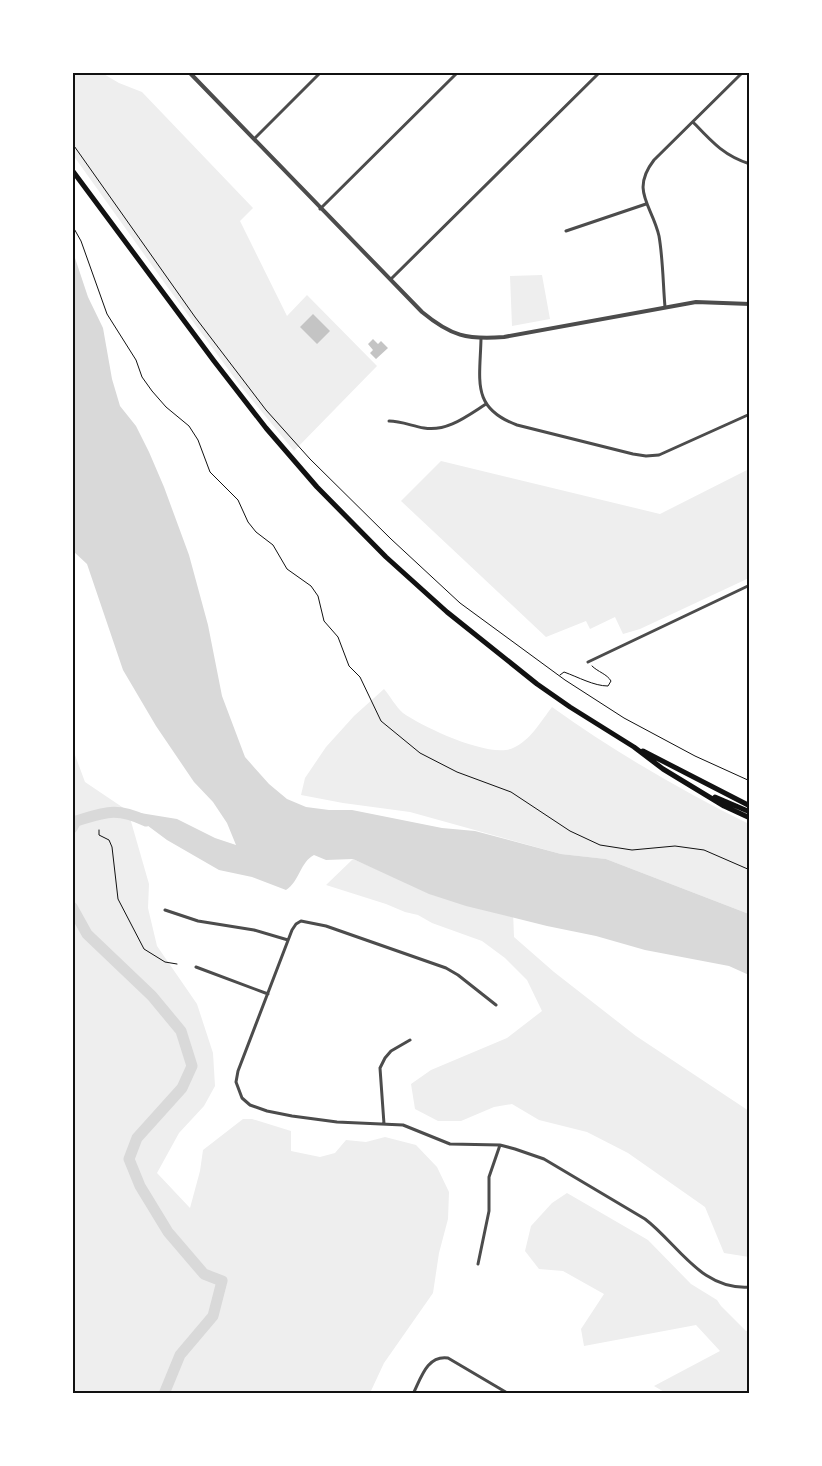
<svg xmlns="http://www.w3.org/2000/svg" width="822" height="1466" viewBox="0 0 822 1466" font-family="Signika,sans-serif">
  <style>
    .green { fill: #eee }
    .water { fill: #d9d9d9 }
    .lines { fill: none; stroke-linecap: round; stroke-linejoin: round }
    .river { stroke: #d9d9d9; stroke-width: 11 }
    .building { fill: #c4c4c4 }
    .path { stroke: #111; stroke-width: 1 }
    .minor { stroke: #4c4c4c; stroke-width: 3 }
    .tertiary { stroke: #4c4c4c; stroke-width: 4 }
    .trunk { stroke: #111; stroke-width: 5 }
    .neatline { fill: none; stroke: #111; stroke-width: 2 }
  </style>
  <rect width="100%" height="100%" fill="#fff"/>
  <path class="green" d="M73,73H102L119,83L142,92L253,208L240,221L287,316L307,295L377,366L294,451L239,384L166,285L73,155Z
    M542,275L550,319L512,326L510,276Z
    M441,461L660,514L749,469V578L640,629L623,634L615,617L590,629L586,621L546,637L401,501Z
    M384,689C390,696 396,707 403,713C423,727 490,759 513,748C530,741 541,721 552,707C613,751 682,791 749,824V914L606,859L561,854L410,812L343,803L301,795L305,778L326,747L354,716Z
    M72,747L85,782L128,811L149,884L148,908L157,946L197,1004L213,1053L215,1086L204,1106L179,1133L157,1173L190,1208L200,1171L203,1150L243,1119H252L291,1131V1151L320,1157L335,1153L346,1140L366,1142L385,1137L416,1145L437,1167L449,1192L448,1219L439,1253L433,1293L384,1363L370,1393H73Z
    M353,859L396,878L513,911L514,937L554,972L636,1036L749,1111V1257L724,1253L705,1207L628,1153L587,1132L539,1120L512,1104L494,1107L461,1121H438L415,1109L411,1084L431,1070L507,1038L542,1011L527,980L505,958L482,941L432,923L418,915L405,912L386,904L326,885Z
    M567,1193L648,1240L691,1284L717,1300L721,1306L746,1331L749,1330V1393H666L654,1386L720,1351L696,1325L584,1346L581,1329L604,1294L563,1271L539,1269L525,1251L531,1226L552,1203Z"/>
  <path class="water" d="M73,252L88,297L103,328L112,379L120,406L136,426L149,452L164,487L189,555L208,625L222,696L245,757L269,784L287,799L306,807L329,810H352L442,828L475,831L561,854L606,859L749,914V975L729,966L645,950L596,936L547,926L466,906L429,894L353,859L326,860L314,855C300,862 300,881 286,890L252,877L219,870L167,840L128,811L177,819L215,838L236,845L227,823L213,802L194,782L156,726L123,670L87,564L73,551Z"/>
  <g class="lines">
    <path class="river" d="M72,828L76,821C106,812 116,807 146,821
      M72,907L87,934L152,996L181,1031L192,1066L182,1088L137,1138L129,1159L140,1186L168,1232L204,1274L222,1281L213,1316L180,1355L164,1394"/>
  </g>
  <path class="building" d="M313,314L330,331L317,344L300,327Z
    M373,339L378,344L381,341L388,348L376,359L370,353L373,350L368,344Z"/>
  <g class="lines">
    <path class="path" d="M72,143L195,317L266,410L310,459L391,539L460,603L565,680L624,718L695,756L750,781
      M72,225L81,241L107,314L136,360L142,377L152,391L166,407L189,426L198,440L210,472L238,500L248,522L256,532L273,545L287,569L311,586L318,596L324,621L338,637L349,666L360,677L381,721L420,753L457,772L511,792L570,831L600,845L632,850L675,846L704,850L750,870
      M560,675L564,672C578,677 594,686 608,686L611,681C607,674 598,672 592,666
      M99,830V835L109,840L112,847L118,899L144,949L165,962L177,964"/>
    <path class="minor" d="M693,122C711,141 724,156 750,164
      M254,139L321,72
      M320,209L458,72
      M566,231L646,204
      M391,279L600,72
      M665,307C663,284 663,259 659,236C652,205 630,191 654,160L743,72
      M481,339C480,381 471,408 517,425L633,454L646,456L659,455L750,414
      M389,421C401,421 412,426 424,428C447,432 467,416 486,404
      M588,662L750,585
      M165,910L198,921L254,930L288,940
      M196,967L268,994
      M496,1005L458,975L446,968L326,926L301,921L296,924L292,930L238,1071L236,1082L242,1098L250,1105L267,1111L292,1116L337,1122L403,1125L450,1144L500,1145L515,1149L544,1159L645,1219C678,1244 701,1291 750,1287
      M384,1124L380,1068L385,1058L391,1051L410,1040
      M478,1264L489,1211V1177L500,1145
      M413,1394C421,1378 427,1355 448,1358L509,1394"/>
    <path class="tertiary" d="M189,72L422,312C451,336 467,340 504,337L696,302L750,304"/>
    <path class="trunk" d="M72,170L214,361L266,428L317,487L386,557L447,612L537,684L570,707L634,747L663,769L724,806L750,818
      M643,751L750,806
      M715,797L750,812"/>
  </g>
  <rect width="822" height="1466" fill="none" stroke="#ffffff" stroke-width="148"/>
  <rect x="74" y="74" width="674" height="1318" class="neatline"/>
</svg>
